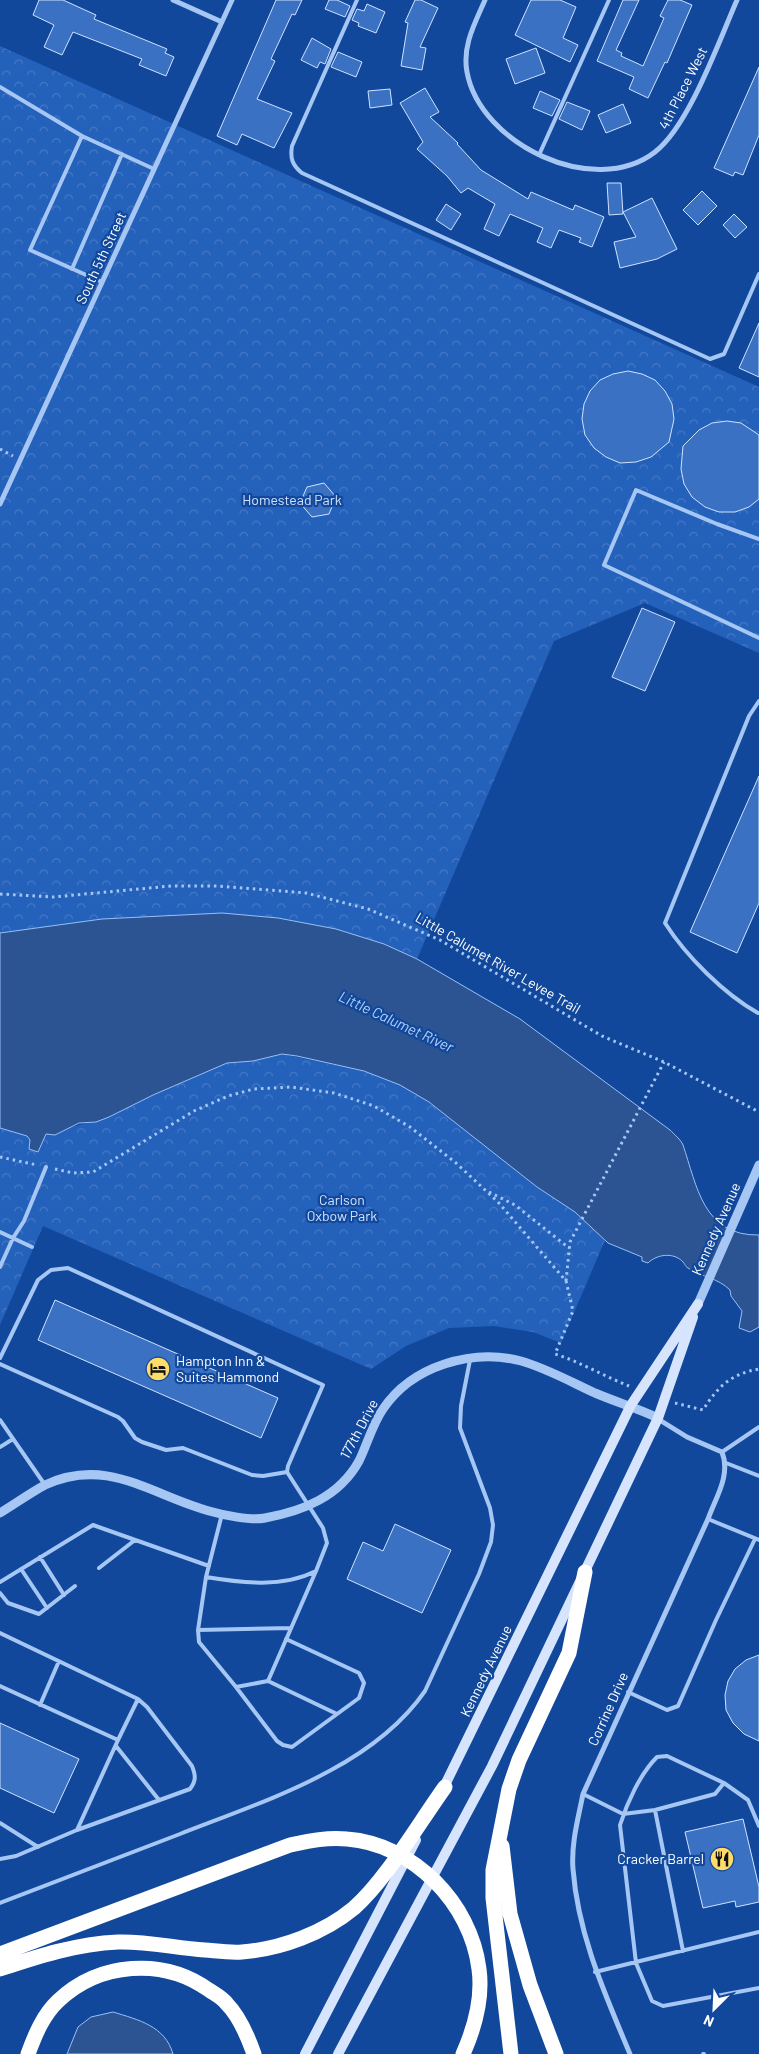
<svg xmlns="http://www.w3.org/2000/svg" width="759" height="2054" viewBox="0 0 759 2054" font-family="Barlow,sans-serif">
  <style>
    .park { fill: url(#park-crowns) }
    .water { fill: #2c5392; stroke: #98c0f8 }
    .building { fill: #3a71c3; stroke: #cfe2fe }
    .lines { fill: none; stroke-linecap: round; stroke-linejoin: round }
    .path { stroke: #a6c6f4; stroke-width: 3; stroke-dasharray: 2.5 4; stroke-linecap: butt }
    .service { stroke: #a6c6f4; stroke-width: 4 }
    .minor { stroke: #a6c6f4; stroke-width: 5 }
    .tertiary { stroke: #a6c6f4; stroke-width: 9 }
    .secondary { stroke: #d6e5fd; stroke-width: 10 }
    .motorway { stroke: #fff; stroke-width: 15 }
    .labels { text-anchor: middle; stroke-width: 4.5; stroke-linejoin: round; paint-order: stroke }
    .street-label { font-size: 14px; fill: #fff; stroke: #11489c }
    .park-label { font-size: 14px; fill: #cfe2fe; stroke: #11489c }
    .poi-label { font-size: 14px; fill: #fff; stroke: #11489c; text-anchor: start }
    .water-label { font-size: 15px; font-style: italic; fill: #b3d0fb; stroke: #11489c }
  </style>
  <defs>
    <pattern id="park-crowns" width="20" height="18" patternUnits="userSpaceOnUse" patternTransform="scale(1.25)"><rect width="20" height="18" fill="#2461bb"/><path d="M2 6a3 3 0 1 1 6 0M12 15a3 3 0 1 1 6 0" fill="none" stroke="#4579c5"/></pattern>
  </defs>
  <rect width="100%" height="100%" fill="#11489c"/>
  <path class="park" d="M0,46L759,387V653L645,603L554,641L417,959L384,944L336,929L278,918L222,913L102,919L0,933Z
    M282,1054L364,1071L400,1085L429,1102L537,1187L575,1212L605,1240L561,1343L533,1332L494,1326L449,1328L406,1346L371,1369L43,1226L0,1325V1128L27,1136L30,1140L29,1145L44,1139L46,1134L109,1117L153,1095L227,1063L253,1061Z"/>
  <path class="water" d="M222,913L278,918L336,929L384,944L417,959L520,1019L670,1130C674,1134 681,1140 683,1145C697,1186 703,1236 759,1235V1327L750,1332L739,1328L742,1311L731,1296L730,1290C718,1278 702,1277 688,1268C684,1265 687,1267 683,1262C674,1252 657,1254 648,1263L642,1261V1257L608,1243L575,1212L537,1187L429,1102L400,1085L364,1071L297,1056L282,1054L253,1061L227,1063L153,1095L109,1117L96,1122L79,1123L55,1135L46,1134L38,1152L29,1149L30,1140L27,1136L0,1128V933L102,919Z
    M113,2012C139,2020 165,2026 173,2054H67L78,2027L91,2017Z"/>
  <path class="building" d="M39,0H63L96,15L94,19L167,49L165,53L174,57L166,76L139,65L142,59L73,32L62,55L44,47L54,25L33,15Z
    M276,0H302L295,15L292,14L271,59L275,61L257,99L292,113L274,148L242,134L237,145L217,136Z
    M329,0H337L350,6L345,17L325,9Z
    M415,0H421L438,8L420,47L426,48L422,70L401,66L408,23L405,22Z
    M531,0H560L576,7L563,38L578,45L570,62L515,35Z
    M623,0H639L616,50L622,53L621,56L643,66L664,18L660,16L668,0H680L692,5L667,63L665,62L648,98L629,89L634,77L597,61Z
    M367,4L385,12L376,33L358,26L359,23L352,20L357,9L364,11Z
    M312,38L331,49L325,64L320,62L317,68L301,60Z
    M536,48L545,73L515,84L506,59Z
    M338,52L362,62L356,77L331,67Z
    M759,67V135L743,175L735,172L733,176L714,168Z
    M425,88L439,112L430,117L458,143L457,144L481,170L528,199L531,192L573,210L575,205L604,217L592,247L579,242L581,238L559,230L551,248L537,242L543,228L510,214L499,236L484,229L495,204L468,188L461,193L447,176L417,149L423,142L400,103Z
    M390,89L392,105L370,108L368,91Z
    M540,91L560,100L552,116L533,108Z
    M567,102L590,111L582,130L559,119Z
    M623,104L631,123L606,133L598,115Z
    M607,183H621L623,214L609,215Z
    M702,191L717,206L698,225L683,210Z
    M652,198L677,249L657,259L620,268L614,242L636,237L623,212Z
    M446,204L461,214L451,230L436,220Z
    M734,214L747,227L735,238L723,225Z
    M759,323V377L739,368Z
    M628,371L642,374L655,380L665,391L672,404L674,419L669,442L651,457L636,462L620,463L606,457L594,448L585,435L582,419L584,404L590,391L600,380L613,374Z
    M727,421L741,423L759,435V499L749,507L735,512H719L705,507L692,497L684,484L681,469L683,446L699,430L712,423Z
    M324,483L336,497L329,514L312,517L300,503L307,487Z
    M642,608L675,622L645,691L612,677Z
    M759,776V903L737,953L690,932Z
    M55,1300L278,1398L261,1438L38,1340Z
    M395,1524L451,1550L422,1613L347,1579L363,1542L383,1551Z
    M759,1655V1741L744,1734L733,1723L726,1710L725,1695L728,1681L735,1669L746,1660Z
    M0,1723L79,1759L54,1813L0,1788Z
    M743,1819L759,1887V1902L736,1907L735,1901L703,1908L685,1832Z"/>
  <g class="lines">
    <path class="path" d="M0,449L13,456
      M0,894L53,897L171,886H218L306,893L368,909L440,940L602,1036L664,1062L759,1112
      M0,1157L37,1165
      M55,1169L73,1173L93,1172L194,1111L228,1096L254,1089L291,1087L334,1093L374,1106L410,1127L456,1163L498,1202L566,1281L573,1311L555,1354C580,1362 604,1376 629,1386
      M489,1192L515,1205L569,1248
      M566,1281L570,1242L664,1062
      M675,1403L703,1410C718,1386 731,1374 759,1369"/>
    <path class="service" d="M357,0L292,146C290,158 292,165 302,173L710,359L724,354L759,274
      M0,87L82,136
      M539,155L609,0
      M72,269L122,154
      M102,282L30,250L82,136L154,169
      M759,539L717,524L636,490L604,565L759,638
      M758,1013C724,994 686,956 665,923L749,716L759,701
      M0,1232L32,1247
      M0,1267L13,1238L24,1221L46,1167
      M0,1358L38,1280L51,1270L68,1268L323,1385L288,1466L287,1472L323,1528L327,1543L316,1571C283,1588 242,1583 206,1577L222,1514
      M0,1364L118,1417L123,1421L135,1438L142,1442L166,1450L183,1448L252,1475L263,1476L287,1472
      M0,1420L45,1485
      M0,1447L13,1439
      M722,1452L759,1427
      M726,1463L759,1476
      M708,1519L759,1540
      M40,1557L64,1595
      M99,1568L135,1540
      M21,1569L47,1608
      M206,1577L198,1630L199,1642L236,1687L268,1681L316,1571
      M0,1582L93,1525L209,1566
      M0,1593L8,1603L39,1614L75,1586
      M198,1630L291,1628
      M0,1633L138,1699L147,1707L192,1766C196,1776 196,1781 190,1789L77,1830
      M268,1681L337,1714
      M0,1686L118,1740L77,1830L16,1856L0,1859
      M236,1687L277,1741L283,1745L292,1747L359,1698L364,1683L359,1673L286,1639
      M628,1692L667,1710L678,1706L716,1620L755,1539
      M40,1705L59,1661
      M118,1740L138,1699
      M116,1746L159,1800
      M583,1794L623,1814L655,1810L715,1794L724,1783
      M655,1810L683,1951
      M0,1823L38,1847
      M759,1826L748,1800L724,1783L667,1756L657,1757C640,1774 627,1803 620,1825L636,1963L652,2001L663,2006L759,1988
      M0,1903C60,1880 120,1857 180,1834C264,1801 372,1768 425,1691L479,1574L491,1542L493,1525L490,1508L460,1428L461,1406L470,1360
      M595,1972L759,1932
      M703,2054H704"/>
    <path class="minor" d="M173,0L222,22
      M485,0C475,23 462,46 467,72C480,144 594,199 655,152C689,126 719,41 737,0
      M0,504L232,0
      M630,2054C605,1994 578,1935 573,1869C571,1844 578,1819 583,1794L708,1519C716,1497 731,1475 722,1452L687,1437L658,1419"/>
    <path class="tertiary" d="M698,1304L759,1165
      M0,1513C15,1504 30,1493 45,1485C107,1456 151,1495 209,1511C223,1515 251,1521 265,1518C303,1511 339,1497 359,1461C367,1445 372,1425 383,1409C412,1366 472,1348 521,1361C546,1368 571,1382 595,1393C616,1402 637,1408 658,1418"/>
    <path class="secondary" d="M442,1791L631,1405L698,1304
      M305,2054L416,1840
      M338,2054L492,1766L658,1418L693,1317"/>
    <path class="motorway" d="M502,1846L510,1914L530,1985L556,2054
      M0,1954L290,1845C309,1841 327,1837 347,1839C413,1844 471,1903 479,1969C483,1998 475,2027 463,2054
      M0,1969C39,1956 76,1944 118,1942C147,1941 175,1948 205,1950C217,1951 230,1953 242,1952C281,1949 324,1933 354,1908C386,1880 419,1823 445,1787
      M28,2054C35,2035 43,2015 58,2001C99,1962 163,1957 209,1990C215,1994 223,1998 227,2004C240,2017 248,2037 254,2054
      M511,2054L493,1898V1870L509,1789L519,1760L569,1653L585,1572"/>
  </g>
  <defs>
    <g id="hotel-disc" transform="scale(1.25)"><circle r="9.5" fill="#ffdb69" stroke="#11489c"/><path d="M-6-4.5h1.5V1H6V5H4.5V3h-9V5H-6ZM-4 0a1.8 1.8 0 1 1 3.6 0ZM.5 0V-2.5h3Q6-2.5 6 0Z" fill="#111"/></g>
    <g id="restaurant-disc" transform="scale(1.25)"><circle r="9.5" fill="#ffdb69" stroke="#11489c"/><path d="M-5-6h1v4h1v-4h1v4h1v-4h1v5L-1.5 .5V6h-2V.5L-5-1ZM5-6V6H3V1.5H1.5Q1.5-4 5-6Z" fill="#111"/></g>
  </defs>
  <g fill-rule="evenodd">
    <use href="#hotel-disc" x="158" y="1369"/>
    <use href="#restaurant-disc" x="722" y="1859"/>
  </g>
  <g class="labels">
    <g class="street-label">
      <text transform="translate(683 88) rotate(-63)" y="5">4th Place West</text>
      <text transform="translate(101 258) rotate(-65)" y="5">South 5th Street</text>
      <text transform="translate(498 963) rotate(30)" y="5">Little Calumet River Levee Trail</text>
      <text transform="translate(716 1229) rotate(-66)" y="5">Kennedy Avenue</text>
      <text transform="translate(359 1429) rotate(-62)" y="5">177th Drive</text>
      <text transform="translate(486 1671) rotate(-64)" y="5">Kennedy Avenue</text>
      <text transform="translate(608 1709) rotate(-66)" y="5">Corrine Drive</text>
    </g>
    <g class="park-label">
      <text x="292" y="505">Homestead Park</text>
      <text x="342" y="1205">Carlson<tspan x="342" dy="16">Oxbow Park</tspan></text>
    </g>
    <g class="poi-label">
      <text x="176" y="1366">Hampton Inn &amp;<tspan x="176" dy="16">Suites Hammond</tspan></text>
      <text x="704" y="1864" text-anchor="end">Cracker Barrel</text>
    </g>
    <g class="water-label">
      <text transform="translate(396 1022) rotate(25)" y="5">Little Calumet River</text>
    </g>
  </g>
  <g transform="translate(714 2009) rotate(204)" stroke="#11489c" stroke-width="4" paint-order="stroke">
  <path d="M0-4L9 19L0 12L-9 19Z" fill="#ffffff"/>
  <text y="-8" font-size="14" font-weight="bold" text-anchor="middle" fill="#ffffff">N</text>
  </g>
</svg>
